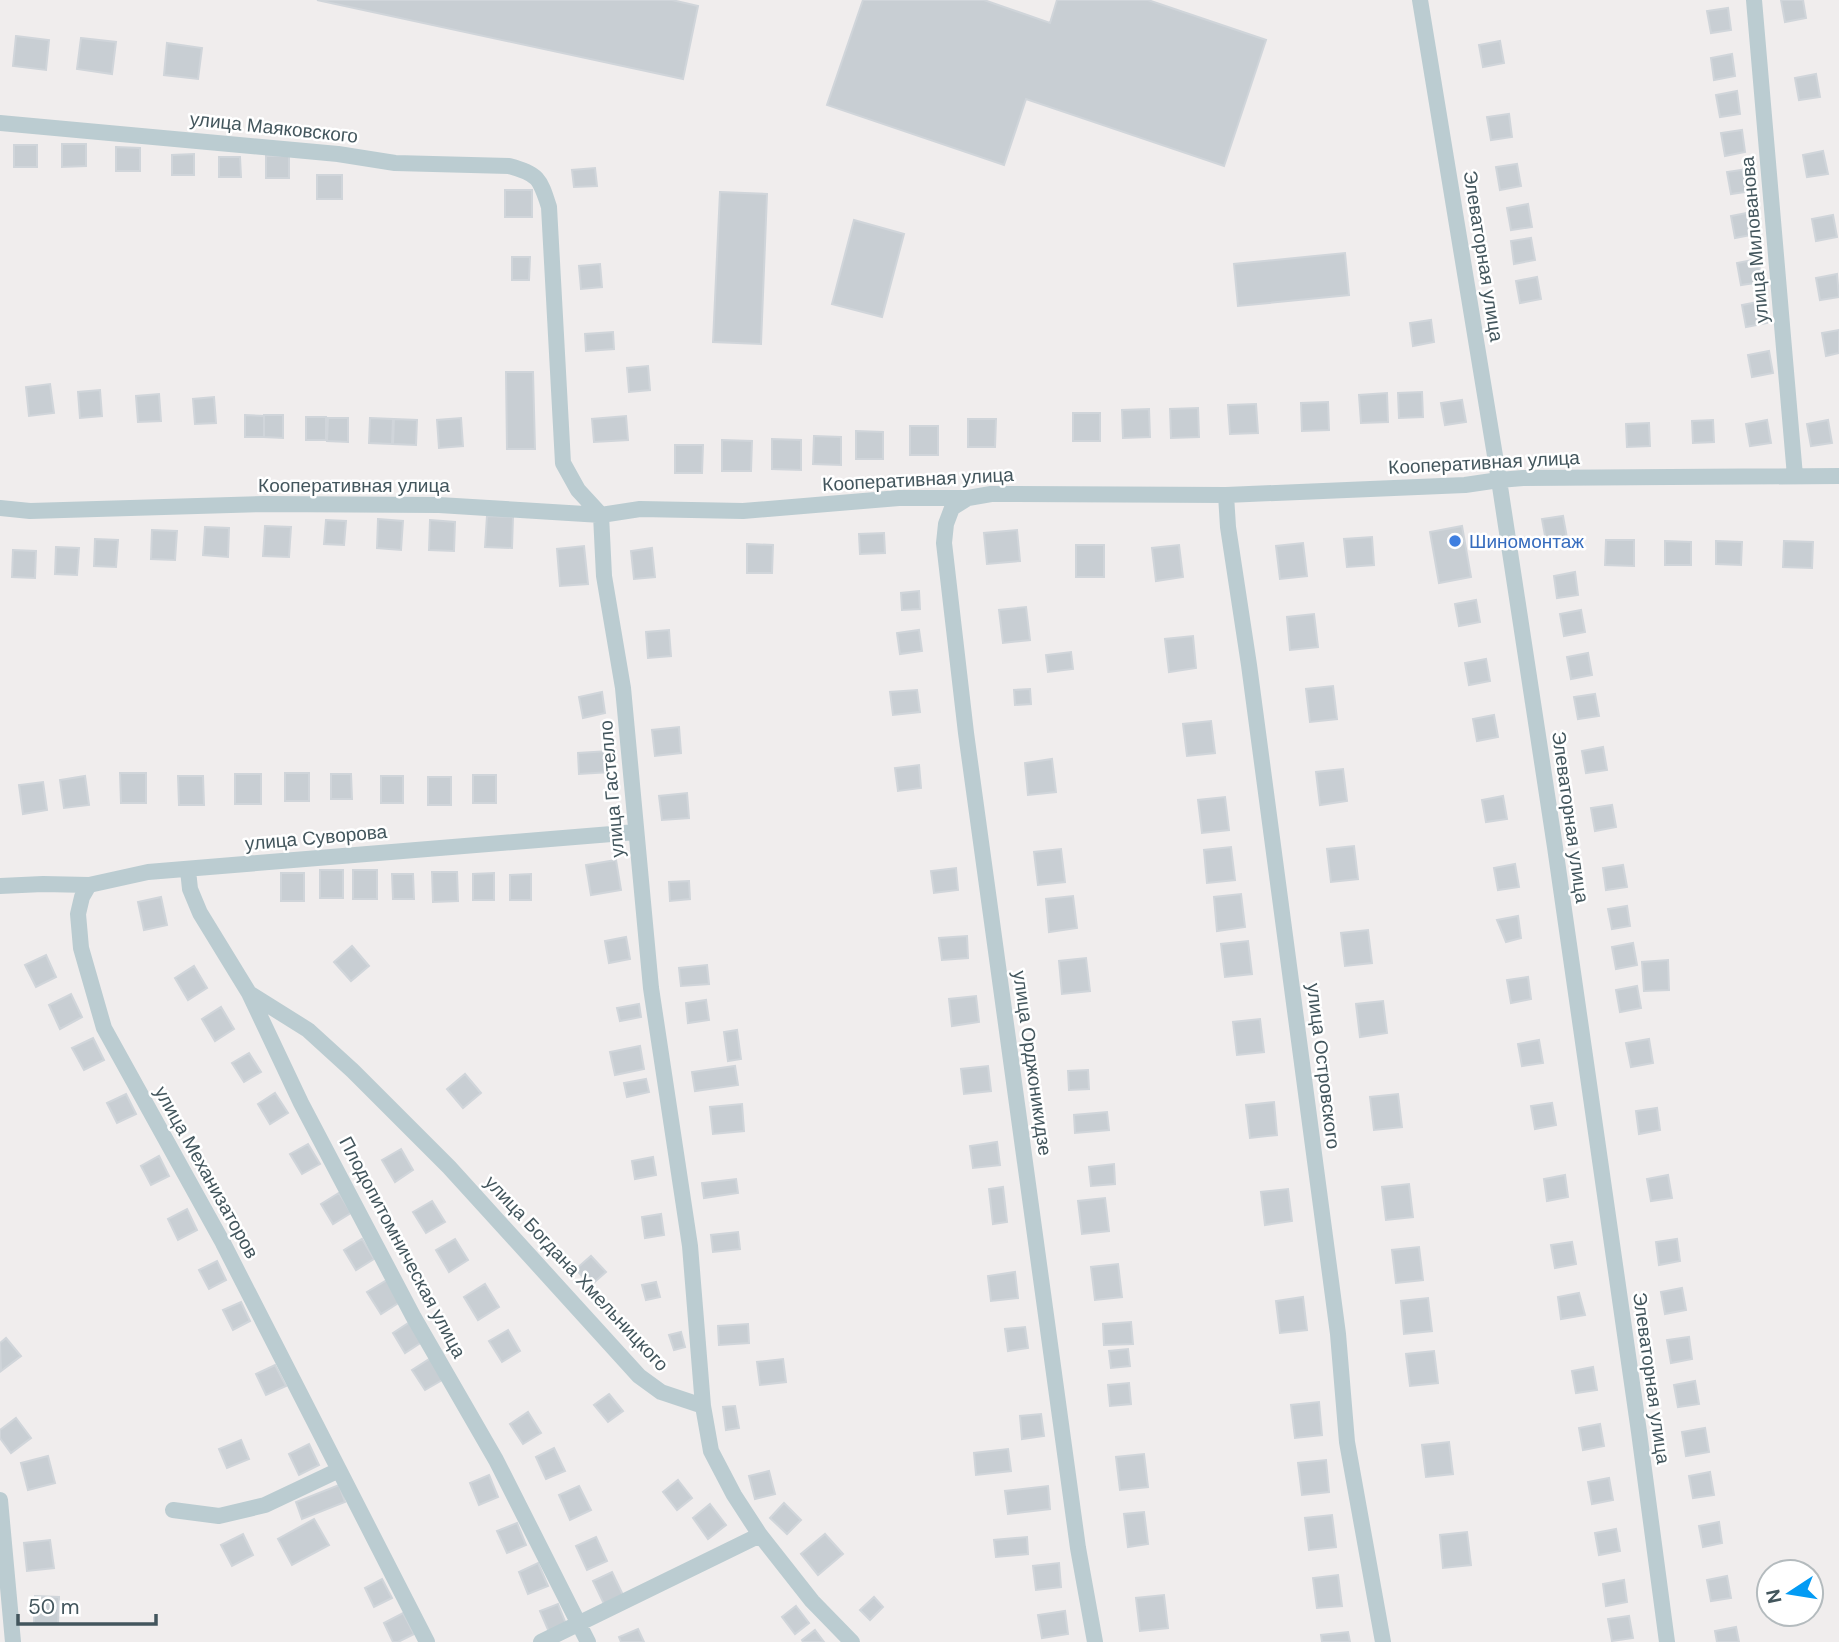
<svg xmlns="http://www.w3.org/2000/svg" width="1839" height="1642" viewBox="0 0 1839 1642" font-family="'DM Sans',sans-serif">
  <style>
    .building { fill: #c8ced3; stroke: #d0d5da; stroke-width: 2 }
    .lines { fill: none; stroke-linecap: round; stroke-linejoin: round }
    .minor { stroke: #bbccd1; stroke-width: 16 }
    .shop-dot { fill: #3f7fe0; stroke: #fff; stroke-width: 2.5 }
    .labels { text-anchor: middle; stroke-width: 5; stroke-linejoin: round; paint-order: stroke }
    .street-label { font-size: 19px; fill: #43565d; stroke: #fff }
    .shop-label { font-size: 19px; fill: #366cbe; stroke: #fff; text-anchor: start }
  </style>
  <rect width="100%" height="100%" fill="#f0eded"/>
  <path class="building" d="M317,0H672L698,6L683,79Z
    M863,0H984L1050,23L1057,0H1148L1266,40L1224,166L1026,99L1004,165L827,105Z
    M1781,0H1803L1806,18L1785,22Z
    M1728,8L1731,30L1711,33L1707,11Z
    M16,36L49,40L46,70L13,66Z
    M81,38L116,42L112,74L77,69Z
    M1500,41L1504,63L1483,67L1479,45Z
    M167,43L202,48L198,79L164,75Z
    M1732,54L1735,76L1714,80L1711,58Z
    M1816,74L1820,97L1799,100L1795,78Z
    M1737,91L1740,114L1720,117L1716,95Z
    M1509,114L1512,137L1491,140L1487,117Z
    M1742,130L1745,152L1725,156L1721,133Z
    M62,144H86V166L62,167Z
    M14,145H37V167H14Z
    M116,147L140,148V171H116Z
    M1823,151L1828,174L1807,177L1803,155Z
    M194,154V175H172V155Z
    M266,156H289V178H266Z
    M219,157H240L241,177H219Z
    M1517,164L1521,186L1500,190L1496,167Z
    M595,168L597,186L574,187L572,170Z
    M1748,169L1752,191L1731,194L1727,172Z
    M317,175H342V199H317Z
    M505,190H532V217H505Z
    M720,192L767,194L761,344L713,342Z
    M1528,204L1532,227L1511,230L1507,208Z
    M1752,212L1756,234L1735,238L1731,216Z
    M1833,215L1837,237L1816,241L1812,219Z
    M854,220L904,234L882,317L832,304Z
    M1531,238L1535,260L1514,264L1511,241Z
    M1345,253L1349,295L1238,306L1234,264Z
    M512,257H530L529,280H512Z
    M1758,259L1762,282L1741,285L1737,263Z
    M600,264L602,287L581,289L579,266Z
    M1837,274L1839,297L1820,300L1816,278Z
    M1537,277L1541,299L1520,303L1516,281Z
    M1763,301L1767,323L1746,327L1742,305Z
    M1431,320L1434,342L1413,346L1410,323Z
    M1839,330V353L1826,356L1822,333Z
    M613,332L614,349L586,351L585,334Z
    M1769,351L1773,373L1752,377L1748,355Z
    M648,366L650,390L629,392L627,368Z
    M506,372H533L535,449H507Z
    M50,384L54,413L29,416L26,387Z
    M100,390L102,416L80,418L78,392Z
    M1422,392L1423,417L1399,418L1398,393Z
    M1387,393L1388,422L1361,423L1359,395Z
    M159,394L161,421L138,422L136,396Z
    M214,397L216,423L195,424L193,399Z
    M1462,400L1466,422L1445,425L1441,403Z
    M1328,402L1329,430L1302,431L1301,403Z
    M1256,404L1258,433L1230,434L1228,405Z
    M1198,408L1199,437L1171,438L1170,409Z
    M1149,409L1150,437L1123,438L1122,410Z
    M1073,413H1100V441H1073Z
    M245,415L264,416V437H245Z
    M264,415H283V438L264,437Z
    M626,416L628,440L594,442L592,419Z
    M306,417H326V440H306Z
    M328,418H348V442L327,441Z
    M370,418L393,419L392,444L369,443Z
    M461,418L463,446L439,448L437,420Z
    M394,419L417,420L416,445L393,444Z
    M968,419H996L995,447H968Z
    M1713,420L1714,442L1693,443L1692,421Z
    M1767,420L1771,443L1750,446L1746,424Z
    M1828,420L1832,443L1811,446L1807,424Z
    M1649,423L1650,446L1627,447L1626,424Z
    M910,426H938V455H910Z
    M856,431L883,432V459H856Z
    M814,436L841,437V465L813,464Z
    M772,439L801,440V470L772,469Z
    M722,440L752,441L751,471H722Z
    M675,445H703L702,473H675Z
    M487,516L513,517L512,548L485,547Z
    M1563,516L1567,538L1546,541L1542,519Z
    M378,519L403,521L401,550L377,548Z
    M326,520L346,521L344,545L324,544Z
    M430,520L455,522L454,551L429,550Z
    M265,526L291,527L289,557L263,556Z
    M1462,526L1471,577L1439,583L1430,532Z
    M205,527L229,528L228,557L203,555Z
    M152,530L177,531L175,560L151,559Z
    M1017,530L1020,561L987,564L984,533Z
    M884,533L885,553L860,554L859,534Z
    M1372,537L1374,565L1347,567L1344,539Z
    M95,539L118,540L116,567L94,566Z
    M1606,540H1634V566L1605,565Z
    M1665,541L1691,542V565H1665Z
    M1716,541L1742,542L1741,565L1716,564Z
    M1784,541L1813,542L1812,568L1783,567Z
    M1303,543L1307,576L1280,579L1276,546Z
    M747,544L773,545L772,573H747Z
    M1076,545H1104V577H1076Z
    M1179,545L1183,577L1156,581L1152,548Z
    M584,546L588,584L560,586L557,549Z
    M56,547L79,548L77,575L55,574Z
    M652,548L655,577L634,579L631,551Z
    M13,550L36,551L35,578L12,577Z
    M1575,572L1578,595L1557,598L1554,576Z
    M919,591L920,609L902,610L901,593Z
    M1476,600L1480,622L1459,626L1455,604Z
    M1026,607L1030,640L1003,643L999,610Z
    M1581,610L1585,632L1564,636L1560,614Z
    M1314,614L1318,647L1290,650L1287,617Z
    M669,630L671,656L648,658L646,632Z
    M919,630L922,651L900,654L897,633Z
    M1193,636L1196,668L1169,672L1165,639Z
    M1071,652L1073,669L1048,672L1046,655Z
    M1588,653L1592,675L1571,679L1567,657Z
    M1486,659L1490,681L1469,685L1465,663Z
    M1333,686L1337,719L1310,722L1306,689Z
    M1030,689L1031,704L1015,705L1014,690Z
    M917,690L920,712L893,715L890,692Z
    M602,692L605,713L583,718L579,697Z
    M1595,694L1599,716L1578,719L1574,697Z
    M1494,715L1498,737L1477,741L1473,719Z
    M1211,721L1215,753L1187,756L1183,724Z
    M679,727L681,753L655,756L652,730Z
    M1603,747L1607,770L1586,773L1582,751Z
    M609,751L611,772L579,774L578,753Z
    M1052,759L1056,792L1028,795L1025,763Z
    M919,765L921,788L898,791L895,768Z
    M1343,769L1347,801L1320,805L1316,772Z
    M120,773H146V803H121Z
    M285,773H309V801H285Z
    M235,774H261V804H235Z
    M331,774H351L352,799H331Z
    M473,775H496V803H473Z
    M85,776L89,805L64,808L60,780Z
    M178,776H203L204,805H179Z
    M381,776H403V803H381Z
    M428,777H451V805H428Z
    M43,782L47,810L23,814L19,785Z
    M687,793L689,818L662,820L659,796Z
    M1503,796L1507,819L1486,822L1482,800Z
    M1225,797L1229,830L1202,833L1198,800Z
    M1612,805L1616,827L1595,831L1591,808Z
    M1354,846L1358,879L1331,882L1327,849Z
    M1231,847L1235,880L1207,883L1204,850Z
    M1061,849L1065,882L1038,885L1034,852Z
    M616,860L621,890L591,895L586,865Z
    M1515,864L1519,887L1498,890L1494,868Z
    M1623,865L1627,887L1606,890L1603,868Z
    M956,868L958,890L934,893L931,871Z
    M320,870H343V898H320Z
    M353,870H377V899H353Z
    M432,872H457L458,901L433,902Z
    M281,873H304V901H281Z
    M494,873V900H473V874Z
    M392,874H413L414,899H393Z
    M531,874V900H510V875Z
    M689,881L690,899L670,901L669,882Z
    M1241,894L1245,927L1217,931L1214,897Z
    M1073,896L1077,928L1049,932L1046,899Z
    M161,897L167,925L144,930L138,902Z
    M1627,906L1630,926L1612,929L1608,909Z
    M1518,916L1521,938L1506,942L1497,920Z
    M1368,930L1372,963L1345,966L1341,933Z
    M967,936L968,958L942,960L939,938Z
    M626,937L630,959L609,963L605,941Z
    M1248,941L1252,974L1225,977L1221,944Z
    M1633,943L1637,965L1616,969L1612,947Z
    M352,946L369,966L351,981L334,962Z
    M46,955L56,977L36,987L25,965Z
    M1086,958L1090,991L1062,994L1059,961Z
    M1668,960L1669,990L1644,991L1642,962Z
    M707,965L709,984L681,986L679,968Z
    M194,966L207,988L188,1000L175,978Z
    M1528,977L1531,999L1511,1003L1507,980Z
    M1637,986L1641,1008L1620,1012L1616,990Z
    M71,994L82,1017L60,1029L49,1005Z
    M976,996L979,1022L952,1026L949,999Z
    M706,1000L709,1020L688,1023L686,1003Z
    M1383,1001L1387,1033L1360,1037L1356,1004Z
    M639,1004L641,1017L620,1021L617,1008Z
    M221,1007L234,1029L215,1041L202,1019Z
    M1260,1019L1264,1052L1237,1055L1233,1022Z
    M737,1030L741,1059L728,1061L724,1032Z
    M93,1038L104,1060L84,1070L72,1048Z
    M1649,1039L1653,1063L1631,1067L1626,1043Z
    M1539,1040L1543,1063L1522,1066L1518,1044Z
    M640,1046L644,1069L615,1075L610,1052Z
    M249,1053L261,1072L244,1082L232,1063Z
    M735,1066L738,1085L695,1091L692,1072Z
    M988,1066L991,1091L964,1094L961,1069Z
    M1088,1070L1089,1089L1069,1090L1068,1071Z
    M465,1074L481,1093L463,1108L447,1089Z
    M646,1079L649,1092L627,1097L624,1083Z
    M275,1093L288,1113L270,1124L258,1104Z
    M126,1094L136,1114L117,1123L107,1103Z
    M1398,1094L1402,1127L1374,1130L1370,1097Z
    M1274,1102L1277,1135L1250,1138L1246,1105Z
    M1552,1103L1556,1125L1535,1129L1531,1106Z
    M742,1104L744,1131L713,1134L710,1107Z
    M1657,1108L1660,1130L1639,1134L1636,1111Z
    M1107,1112L1109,1130L1075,1133L1074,1115Z
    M997,1142L1000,1165L973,1168L970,1146Z
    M308,1144L320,1164L302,1174L290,1154Z
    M401,1149L413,1170L395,1182L382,1160Z
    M159,1156L169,1176L151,1185L141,1166Z
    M653,1157L656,1175L635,1179L632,1161Z
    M1114,1164L1115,1184L1091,1186L1089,1167Z
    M1565,1175L1568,1197L1547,1201L1544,1179Z
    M1668,1175L1672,1198L1651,1201L1647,1179Z
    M736,1179L738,1193L704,1198L702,1183Z
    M1409,1184L1413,1217L1386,1220L1382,1187Z
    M1003,1187L1007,1222L993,1224L989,1189Z
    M1288,1189L1292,1221L1265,1225L1261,1192Z
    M339,1193L351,1213L333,1224L321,1204Z
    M1105,1198L1109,1231L1082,1234L1078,1201Z
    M432,1201L445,1222L426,1233L413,1212Z
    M187,1209L197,1230L178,1240L168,1219Z
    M661,1214L664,1235L645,1238L642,1217Z
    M738,1232L740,1249L713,1252L711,1235Z
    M362,1239L374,1259L356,1270L344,1250Z
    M455,1239L468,1260L449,1272L436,1250Z
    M1677,1239L1680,1261L1659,1265L1656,1242Z
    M1572,1242L1576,1264L1555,1268L1551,1245Z
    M1419,1247L1423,1280L1396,1283L1392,1250Z
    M591,1256L606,1272L590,1286L576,1269Z
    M217,1261L226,1280L209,1289L199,1270Z
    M1118,1264L1122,1297L1095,1300L1091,1267Z
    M1015,1272L1018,1298L991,1301L988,1276Z
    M387,1280L400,1302L381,1314L367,1292Z
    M656,1282L660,1297L646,1300L642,1285Z
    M485,1284L499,1307L478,1320L464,1297Z
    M1682,1288L1686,1310L1665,1314L1661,1292Z
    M1579,1293L1585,1315L1561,1319L1558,1297Z
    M1303,1297L1307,1330L1280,1333L1276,1301Z
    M1428,1298L1432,1331L1404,1334L1401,1301Z
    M241,1302L250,1321L233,1330L223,1310Z
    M410,1322L422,1342L405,1353L393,1333Z
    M1131,1322L1133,1344L1104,1345L1103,1324Z
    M748,1324L749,1343L719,1345L718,1326Z
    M1025,1327L1028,1348L1008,1351L1005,1329Z
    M508,1330L520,1351L502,1362L489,1341Z
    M681,1332L685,1347L674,1350L669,1335Z
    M1689,1337L1692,1359L1671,1363L1667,1340Z
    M6,1338L21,1356L1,1371L0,1343Z
    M1128,1349L1130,1366L1111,1368L1109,1351Z
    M1434,1351L1438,1383L1410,1386L1406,1354Z
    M431,1358L444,1379L425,1390L412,1370Z
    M783,1359L786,1382L760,1385L757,1362Z
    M275,1365L286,1386L266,1395L256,1374Z
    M1593,1367L1597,1390L1576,1393L1572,1371Z
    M1695,1381L1699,1404L1678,1407L1674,1385Z
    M1129,1383L1131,1404L1110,1406L1108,1385Z
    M609,1394L623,1411L608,1422L594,1405Z
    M1319,1402L1322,1435L1295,1438L1291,1405Z
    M735,1406L739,1428L726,1430L723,1407Z
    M528,1412L541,1433L523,1444L510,1424Z
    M1041,1414L1044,1436L1022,1439L1020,1416Z
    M16,1418L31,1438L11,1453L0,1438V1430Z
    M1600,1424L1604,1446L1583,1450L1579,1428Z
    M1705,1428L1709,1452L1686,1456L1682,1432Z
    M241,1440L249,1459L227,1468L219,1449Z
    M1449,1442L1453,1474L1426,1477L1422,1445Z
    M309,1444L319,1465L299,1475L289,1454Z
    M554,1448L565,1471L546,1479L536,1457Z
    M1008,1449L1011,1471L976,1475L974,1453Z
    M1144,1454L1148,1487L1120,1490L1116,1457Z
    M48,1456L55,1483L28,1490L21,1463Z
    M1326,1460L1329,1492L1302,1495L1298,1463Z
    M769,1471L775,1494L755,1499L749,1476Z
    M1710,1472L1714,1495L1693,1498L1689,1476Z
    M489,1475L498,1497L479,1505L470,1483Z
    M1609,1478L1613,1500L1592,1504L1588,1482Z
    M678,1480L692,1498L677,1510L663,1492Z
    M339,1485L345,1502L302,1519L296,1502Z
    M579,1486L591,1510L570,1520L559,1495Z
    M1048,1486L1050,1509L1008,1514L1005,1491Z
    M784,1503L801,1520L787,1534L770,1518Z
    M710,1504L726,1525L708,1539L693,1518Z
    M1144,1512L1148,1544L1128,1547L1124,1514Z
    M1332,1515L1336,1547L1309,1550L1305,1518Z
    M314,1519L329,1545L292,1565L278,1539Z
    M1719,1522L1722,1543L1703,1547L1699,1526Z
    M517,1523L526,1545L507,1553L497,1531Z
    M1616,1529L1620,1551L1599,1555L1595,1533Z
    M1467,1532L1471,1565L1443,1568L1440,1535Z
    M243,1534L253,1555L232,1566L221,1545Z
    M825,1534L843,1554L818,1575L801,1554Z
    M596,1537L607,1561L587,1570L576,1546Z
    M1027,1537L1028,1554L996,1557L994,1540Z
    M50,1540L54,1568L27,1571L24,1543Z
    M538,1563L548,1586L528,1594L519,1572Z
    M1059,1563L1061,1587L1036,1590L1033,1566Z
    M612,1572L623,1595L604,1604L593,1581Z
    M1338,1575L1342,1606L1317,1608L1313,1578Z
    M1727,1576L1731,1598L1711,1601L1707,1580Z
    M382,1579L392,1598L374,1607L365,1588Z
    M1624,1580L1627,1602L1606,1606L1603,1584Z
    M1164,1595L1168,1628L1140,1631L1136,1598Z
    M35,1596L59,1597L58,1624L34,1623Z
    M874,1597L883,1607L870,1620L860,1610Z
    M558,1604L566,1624L549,1632L540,1611Z
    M796,1606L809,1623L795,1634L782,1617Z
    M1065,1611L1068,1634L1042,1638L1038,1615Z
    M403,1613L414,1634L398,1642H393L384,1623Z
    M1629,1616L1633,1638L1612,1641L1608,1619Z
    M1736,1627L1739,1642H1717L1715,1631Z
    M638,1629L644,1642H621L619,1637Z
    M815,1630L824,1642H803L802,1640Z
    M1348,1632L1350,1642H1322L1321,1635Z"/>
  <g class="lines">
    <path class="minor" d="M1420,0L1499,480L1555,847L1639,1432L1667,1642
      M1754,0L1795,476
      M0,123L338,154L395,163L509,166C539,174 540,179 549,207L563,463L578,490L601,515L604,576L623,688L651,988L690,1246L703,1406
      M1226,495L1228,527L1249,665L1338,1334L1347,1442L1383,1642
      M968,498L952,508L946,524L944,543L966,733L1078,1548L1095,1642
      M0,508L30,511L264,504L439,505L601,515L640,509L743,511L899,498H968L991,494L1226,495L1465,485L1499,480L1523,478L1839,476
      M188,870L190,889L200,913L249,993L301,1103L413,1316L496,1460L588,1642
      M89,885L82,897L78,914L81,948L104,1028L223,1243L427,1642
      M0,886L43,884L89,885L148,872L636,832
      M249,993L308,1030L353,1071L449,1167L639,1376L661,1392L703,1406L711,1451L734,1495L760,1535L812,1601L852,1642
      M0,1500L13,1642
      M173,1510L219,1516L265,1505L339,1470
      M541,1642L760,1535"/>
  </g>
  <circle class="shop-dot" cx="1455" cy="541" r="7"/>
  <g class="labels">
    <g class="street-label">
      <text transform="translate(274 127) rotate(6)" y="7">улица Маяковского</text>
      <text transform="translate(1754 240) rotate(-95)" y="7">улица Милованова</text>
      <text transform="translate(1484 256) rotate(81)" y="7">Элеваторная улица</text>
      <text transform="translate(1484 462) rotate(-3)" y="7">Кооперативная улица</text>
      <text transform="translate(918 479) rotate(-3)" y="7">Кооперативная улица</text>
      <text x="354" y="492">Кооперативная улица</text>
      <text transform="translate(611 789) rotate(-95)" y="7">улица Гастелло</text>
      <text transform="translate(1571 817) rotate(82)" y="7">Элеваторная улица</text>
      <text transform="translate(316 837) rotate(-5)" y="7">улица Суворова</text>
      <text transform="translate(1033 1063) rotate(82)" y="7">улица Орджоникидзе</text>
      <text transform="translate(1324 1066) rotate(83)" y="7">улица Островского</text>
      <text transform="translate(207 1172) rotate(61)" y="7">улица Механизаторов</text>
      <text transform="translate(403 1247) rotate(62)" y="7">Плодопитомническая улица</text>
      <text transform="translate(577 1273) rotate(47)" y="7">улица Богдана Хмельницкого</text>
      <text transform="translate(1652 1378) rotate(82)" y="7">Элеваторная улица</text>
    </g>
    <g class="shop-label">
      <text x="1469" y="548">Шиномонтаж</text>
    </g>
  </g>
  <g transform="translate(1790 1593) rotate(258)"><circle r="33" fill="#ffffff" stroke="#b4bbbe" stroke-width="2"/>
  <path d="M0-5L12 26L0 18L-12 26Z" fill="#039bf4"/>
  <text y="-10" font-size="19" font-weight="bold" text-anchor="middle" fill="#43565d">N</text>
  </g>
  <path d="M18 1614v10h138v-10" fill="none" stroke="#43565d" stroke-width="3.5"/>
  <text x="28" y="1614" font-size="21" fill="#43565d" stroke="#ffffff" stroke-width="5" paint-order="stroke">50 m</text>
</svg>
